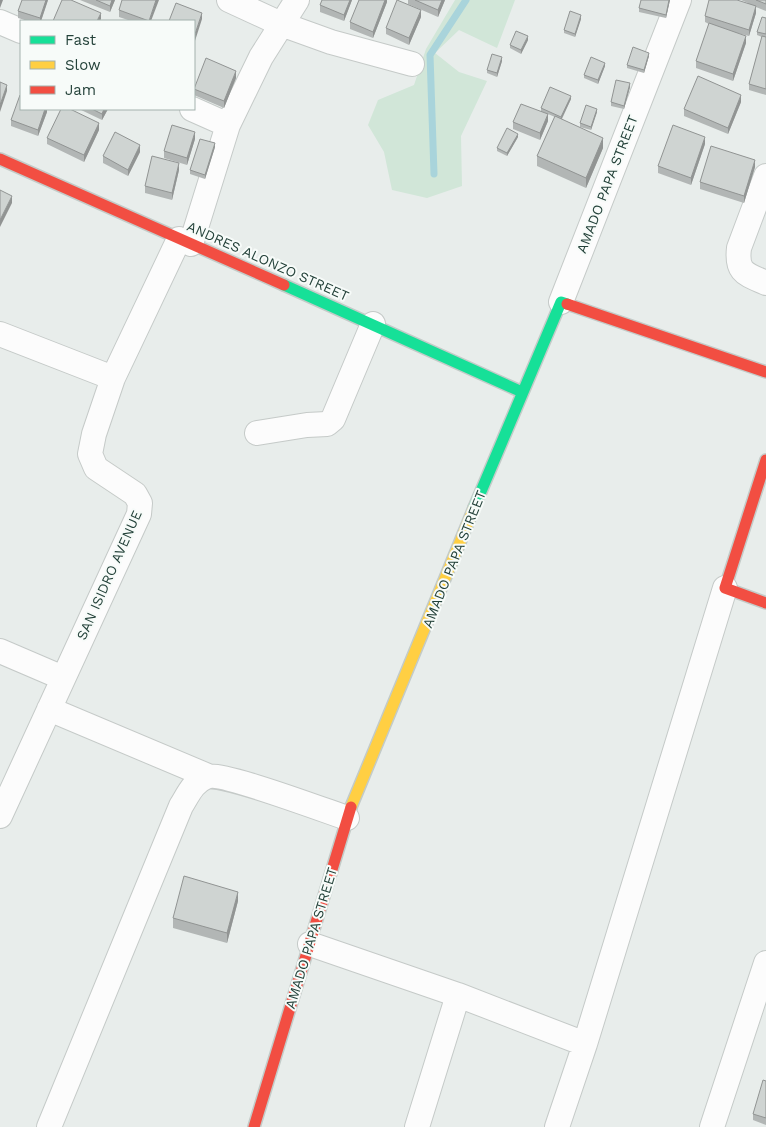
<svg xmlns="http://www.w3.org/2000/svg" width="766" height="1127" viewBox="0 0 766 1127" font-family="'Work Sans',sans-serif">
  <style>
    .green { fill: #d1e6d8 }
    .lines { fill: none; stroke-linecap: round; stroke-linejoin: round }
    .stream { stroke: #a9d4db; stroke-width: 7 }
    .street-casing { stroke: #c5cac8; stroke-width: 26 }
    .fast-casing { stroke: #c3cbc8; stroke-width: 14 }
    .slow-casing { stroke: #c3cbc8; stroke-width: 14 }
    .jam-casing { stroke: #c3cbc8; stroke-width: 14 }
    .street { stroke: #fcfcfc; stroke-width: 24 }
    .fast { stroke: #16e098; stroke-width: 11 }
    .slow { stroke: #ffcf43; stroke-width: 11 }
    .jam { stroke: #f24e42; stroke-width: 11 }
    .wall { fill: #b2b6b5 }
    .shaded-wall { fill: #919493 }
    .building { fill: #cfd4d2; stroke: #919493 }
    .labels { text-anchor: middle; stroke-width: 4; stroke-linejoin: round; paint-order: stroke }
    .street-label { font-size: 14px; fill: #24423a; stroke: #f7fbf9 }
  </style>
  <rect width="100%" height="100%" fill="#e8edeb"/>
  <path class="green" d="M455,0H515L497,48L459,30L435,53L459,72L487,81L461,136L462,186L427,198L392,190L384,152L368,125L378,100L414,85L426,49Z"/>
  <g class="lines">
    <path class="stream" d="M434,174L430,55L466,0"/>
    <g class="street-casing">
      <path id="street" d="M229,0L281,24L331,42L412,64
        M0,22L21,31
        M192,109L228,125
        M766,176L739,248C736,273 746,274 766,283
        M191,244L228,125L261,57L297,0
        M561,302L679,0
        M0,334L113,378
        M257,433L307,425L327,424L333,419L373,324
        M0,651L63,678
        M49,709L208,776
        M0,816L139,514L140,503L135,494L96,468L90,454L94,434L113,378L179,239
        M310,944L458,995L585,1044
        M49,1127L181,806C188,795 193,782 206,777C220,771 326,811 347,818
        M417,1127L458,995
        M557,1127L585,1044L725,588
        M712,1127L766,963"/>
    </g>
    <g class="fast-casing">
      <path id="fast" d="M284,285L522,392
        M474,508L561,302L567,304"/>
    </g>
    <g class="slow-casing">
      <path id="slow" d="M351,807L474,508"/>
    </g>
    <g class="jam-casing">
      <path id="jam" d="M0,159L284,285
        M567,304L766,372
        M766,460L725,588L766,603
        M254,1127L351,807"/>
    </g>
    <use href="#street" class="street"/>
    <use href="#fast" class="fast"/>
    <use href="#slow" class="slow"/>
    <use href="#jam" class="jam"/>
  </g>
  <path class="wall" d="M48,0L41,21H28L18,18V11Z
    M80,0H115L110,12Z
    M322,0H352L344,21L320,12V5Z
    M387,0V2L373,38L350,29V22Z
    M408,0H445L438,17L408,4Z
    M670,0L666,18L639,12V8Z
    M741,0H766V11L756,7V13L749,36L737,33L746,43L733,81L696,68V61L709,24L705,22V16L748,3Z
    M119,10L151,21H131L119,17Z
    M421,17L409,45L386,34V28Z
    M766,18V95L749,90V84L762,37L757,35V32Z
    M581,19L575,37L564,33V30Z
    M528,40L521,54L510,48V45Z
    M649,56L644,73L627,68V65Z
    M502,61L497,77L487,73V70Z
    M605,66L598,84L584,78V75Z
    M236,78L224,108L194,95V88Z
    M630,87L624,109L611,106V102Z
    M571,99L562,119L603,148L586,188L537,166V156L555,117L548,114V121L540,140L513,129V122L541,111V108Z
    M741,102L728,134L684,116V109Z
    M47,109V112L38,136L11,126V120Z
    M79,109H108L102,120Z
    M597,112L591,130L580,127V123Z
    M99,130L84,162L47,144V138Z
    M518,137L507,156L497,151V148Z
    M195,139L187,165L164,158V151Z
    M705,144L691,185L658,173V166Z
    M215,147L205,179L190,174V170Z
    M140,152L128,176L103,163V156Z
    M755,167L744,203L700,189V182Z
    M179,170L172,200L145,193V186Z
    M238,901L227,943L173,928V918Z
    M766,1081V1125L753,1120V1114Z"/>
  <path class="shaded-wall" d="M0,0H3L0,8Z
    M46,0H48L41,21H40V18Z
    M112,0H115L110,12V6Z
    M156,0H159L151,21H149Z
    M350,0H352L344,21V15Z
    M385,0H387V2L373,38V32Z
    M442,0H445L438,17V10Z
    M669,0H670L666,18V15Z
    M756,6V13L749,36V30Z
    M421,10V17L409,45V38Z
    M101,13V19L100,21H97Z
    M202,13V19L194,44V37Z
    M581,15V19L575,37V34Z
    M528,36V40L521,54V50Z
    M746,36V43L733,81V74Z
    M649,53V56L644,73V70Z
    M502,57V61L497,77V73Z
    M605,63V66L598,84V80Z
    M236,71V78L224,108V101Z
    M630,83V87L624,109V106Z
    M7,85V91L0,112V105Z
    M741,95V102L728,134V128Z
    M571,96V99L561,120V117Z
    M45,109H47V112L38,136V130Z
    M104,109H108L102,120V114Z
    M597,109V112L591,130V127Z
    M548,114V121L540,140V133Z
    M99,123V130L84,162V155Z
    M195,132V139L187,165V158Z
    M518,134V137L507,156V153Z
    M705,137V144L691,185V178Z
    M603,138V148L586,188V178Z
    M215,143V147L205,179V175Z
    M140,145V152L128,176V170Z
    M755,160V167L744,203V196Z
    M179,163V170L172,200V193Z
    M12,196V203L0,227V220Z
    M238,892V901L227,943V933Z"/>
  <path class="building" d="M22,0H46L40,18L18,11Z
    M62,0H71L101,13L97,21H53Z
    M96,0H112L110,6Z
    M122,0H156L149,21L119,10Z
    M322,0H350L344,15L320,5Z
    M359,0H385L373,32L350,22Z
    M397,0L421,10L409,38L386,28Z
    M415,0H442L438,10Z
    M641,0H669L666,15L639,8Z
    M709,0H737L756,6L749,30L705,16Z
    M756,0H766V4Z
    M176,3L202,13L194,37V21H169Z
    M570,11L581,15L575,34L564,30Z
    M762,17L766,18V34L757,32Z
    M709,23L746,36L733,74L696,61Z
    M516,31L528,36L521,50L510,45Z
    M762,36L766,37V89L749,84Z
    M633,47L649,53L644,70L627,65Z
    M492,54L502,57L497,73L487,70Z
    M591,57L605,63L598,80L584,75Z
    M206,58L236,71L224,101L194,89Z
    M698,76L741,95L728,128L684,109Z
    M616,80L630,83L624,106L611,102Z
    M0,82L7,85L0,105Z
    M550,87L571,96L561,117L541,108Z
    M20,95L21,96V109H45L38,130L11,120Z
    M521,104L548,114L540,133L513,122Z
    M586,105L597,109L591,127L580,123Z
    M61,109H70L99,123L84,155L47,138Z
    M92,109H104L102,114Z
    M555,116L603,138L586,178L537,156Z
    M172,125L195,132L187,158L164,151Z
    M673,125L705,137L691,178L658,166Z
    M507,128L518,134L507,153L497,148Z
    M115,132L140,145L128,170L103,156Z
    M200,139L215,143L205,175L190,170Z
    M711,146L755,160L744,196L700,182Z
    M152,156L179,163L172,193L145,186Z
    M0,190L12,196L0,220Z
    M184,876L238,892L227,933L173,918Z
    M763,1080L766,1081V1118L753,1114Z"/>
  <g class="labels">
    <g class="street-label">
      <text transform="translate(607 184) rotate(-69)" y="5">AMADO PAPA STREET</text>
      <text transform="translate(268 261) rotate(24)" y="5">ANDRES ALONZO STREET</text>
      <text transform="translate(454 559) rotate(-68)" y="5">AMADO PAPA STREET</text>
      <text transform="translate(109 575) rotate(-66)" y="5">SAN ISIDRO AVENUE</text>
      <text transform="translate(311 938) rotate(-73)" y="5">AMADO PAPA STREET</text>
    </g>
  </g>
  <rect x="20" y="20" width="175" height="90" fill="#f7fbf9" stroke="#a3b1ad"/>
  <rect x="30" y="36" width="25" height="8" fill="#16e098" stroke="#a3b1ad"/>
  <text x="65" y="45" font-size="15" fill="#24423a">Fast</text>
  <rect x="30" y="61" width="25" height="8" fill="#ffcf43" stroke="#a3b1ad"/>
  <text x="65" y="70" font-size="15" fill="#24423a">Slow</text>
  <rect x="30" y="86" width="25" height="8" fill="#f24e42" stroke="#a3b1ad"/>
  <text x="65" y="95" font-size="15" fill="#24423a">Jam</text>
</svg>
